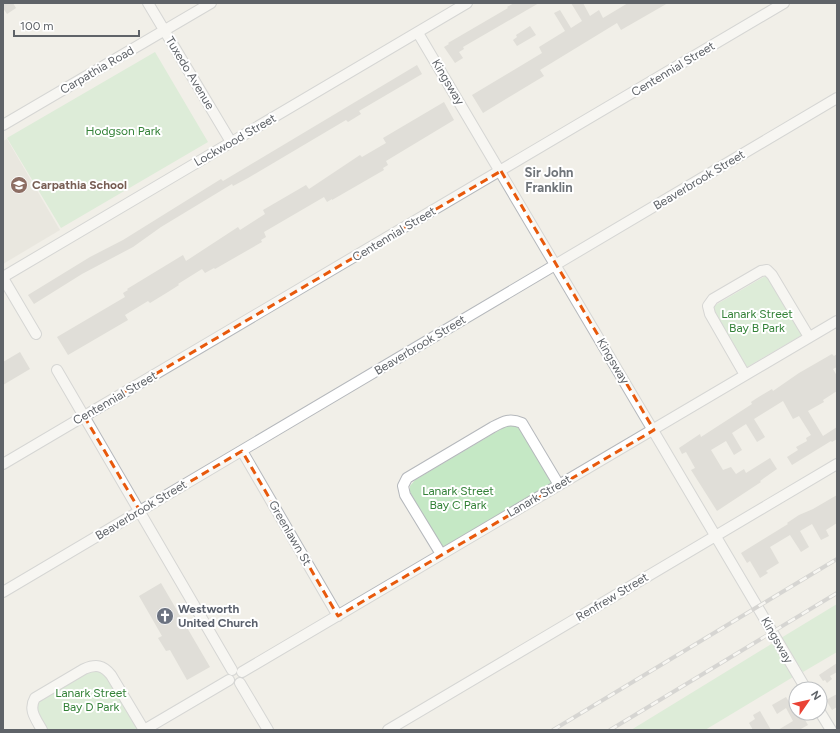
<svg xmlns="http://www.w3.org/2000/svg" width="840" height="733" viewBox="0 0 840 733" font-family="Figtree,sans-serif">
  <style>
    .education { fill: #e1ded6 }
    .green { fill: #c5e8c5 }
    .building { fill: #cccac5 }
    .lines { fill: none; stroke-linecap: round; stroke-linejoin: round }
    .street-casing { stroke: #b5b8bc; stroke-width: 12 }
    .street { stroke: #fff; stroke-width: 10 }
    .rail-casing { stroke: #b6b7b8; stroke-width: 4 }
    .rail { stroke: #fff; stroke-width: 2.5; stroke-dasharray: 8; stroke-linecap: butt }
    .marked { fill: none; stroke: #e8590c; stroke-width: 3; stroke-dasharray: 8 5; stroke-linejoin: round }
    .labels { text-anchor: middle; stroke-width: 4; stroke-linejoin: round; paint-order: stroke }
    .street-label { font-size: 12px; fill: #5f6368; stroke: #fff }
    .park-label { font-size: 12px; fill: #348238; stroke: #fff }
    .education-label { font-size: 12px; font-weight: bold; fill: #785e54; stroke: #fff; text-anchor: start }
    .worship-label { font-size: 12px; font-weight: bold; fill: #5b616d; stroke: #fff; text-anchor: start }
    .neighbourhood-label { font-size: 13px; font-weight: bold; fill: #70757a; stroke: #fff }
  </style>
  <rect width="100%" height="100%" fill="#f1efe8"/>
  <path class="education" d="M7,139L60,230L3,264V141Z"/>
  <path class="green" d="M155,52L208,142L61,228L7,138Z
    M767,275L802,335L747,367L712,307Z
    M508,425L518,427L554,482L443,549L410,492V486L415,480Z
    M837,604V652L803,672L781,638Z
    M773,643L793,677L705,730H631Z
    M99,665L144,730H42L35,718V698Z"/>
  <path class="building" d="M3,3H13L16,8L7,14L3,8Z
    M514,3H539L463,47L464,49L459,52L463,58L455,63L444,47L449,44L448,43L508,8L507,7Z
    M571,3H583L590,16L599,10L603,18L628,3H668L621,30L617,23L540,70L544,76L483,113L472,95L542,53L539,47L565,31L554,13L560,10L571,28L582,21Z
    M530,26L536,35L517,46L513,40L517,37L516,35Z
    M417,65L422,74L359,111L361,114L348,122L346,120L248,178L233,186L232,184L161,227L133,247L82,274L34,304L28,295L90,257L123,240L221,179L223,181Z
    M444,102L454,120L386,161L388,165L383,168L384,170L332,200V199L327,202L324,197L264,232L266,237L261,240L262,242L215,269L214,268L205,273L202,269L178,284L179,285L168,292L150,303L148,301L125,315L128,320L68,355L57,337L125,297L123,293L128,290L127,289L183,255L186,261L238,227L240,230L265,214L263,210L306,185L309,189L360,155L362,157L386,143L383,138Z
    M20,352L30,369L3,385V362Z
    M832,354L834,356L837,354V367L833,369L837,376V391L823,400L824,402L808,411L823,436L837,427V439L832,442L831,441L792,465L787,457L798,450L796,447L807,441L806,438L811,435L799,416L793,419L783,401L754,419L765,437L757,442L746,424L732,433L742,450L734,455L726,441L711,450L723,470L731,467L736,474L744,469L746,473L770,458L777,469L760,481L761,482L717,511L691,470L695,468L686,452L682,454L679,448L700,434L701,437L752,404L751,402L757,398L772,389L773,391L799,373Z
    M837,495V523L826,530L829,536L821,540L812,524L800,531L809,547L801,552L790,535L770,547L779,563L766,571L768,573L760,578L750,561L747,563L741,553L788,524L787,523L799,515L813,509Z
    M161,583L210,667L187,680L170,650L166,651L158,638L162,636L139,596Z
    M837,663V672L830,676L832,679L827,683L825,680L823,681L819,675Z
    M837,694V707L832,710L826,700Z
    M786,697L796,713H801L808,725L799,730H778L793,721L786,708L777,714L772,705Z
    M760,711L771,730H753L749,723L755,719L753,715Z"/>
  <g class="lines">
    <g class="street-casing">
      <path id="street" d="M148,3L231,142
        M418,33L806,689
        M3,125L211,3
        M3,277L467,3
        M3,278L36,334
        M57,370L232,670
        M745,375L710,314L708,306L713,299L761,271L767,270L772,275L809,337
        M242,451L338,616
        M3,464L784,3
        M441,554L405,495L403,486L407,478L493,427C504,421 510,418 522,423L559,485
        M3,592L837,98
        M242,672L837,321
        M240,683L268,730
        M820,712L831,730
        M42,730C36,719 28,710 35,698L84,669C96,664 103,665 111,675L144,730
        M144,730L229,680
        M388,730L837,464"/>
    </g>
    <use href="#street" class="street"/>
    <g class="rail-casing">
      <path id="rail" d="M553,730L837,559
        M610,730L837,593"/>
    </g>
    <use href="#rail" class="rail"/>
  </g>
  <path d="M0 0H840V733H0ZM501,171L654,430L338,616L242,451L140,511L84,416Z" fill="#f1efe8" fill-opacity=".55" fill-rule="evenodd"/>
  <path class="marked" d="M501,171L654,430L338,616L242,451L140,511L84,416Z"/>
  <defs>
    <g id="school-disc" transform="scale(0.9)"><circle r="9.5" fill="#8d6e63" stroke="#fff"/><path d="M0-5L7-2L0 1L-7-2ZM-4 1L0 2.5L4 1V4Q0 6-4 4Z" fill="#fff"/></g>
    <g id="church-disc" transform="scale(0.9)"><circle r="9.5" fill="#6b7280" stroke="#fff"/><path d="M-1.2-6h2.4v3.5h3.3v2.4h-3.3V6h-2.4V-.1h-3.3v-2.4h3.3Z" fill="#fff"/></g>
  </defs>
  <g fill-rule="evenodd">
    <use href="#school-disc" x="19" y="185"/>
    <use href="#church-disc" x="165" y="616"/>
  </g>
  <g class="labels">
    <g class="street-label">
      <text transform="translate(673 69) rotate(-31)" y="4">Centennial Street</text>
      <text transform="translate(97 70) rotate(-30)" y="4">Carpathia Road</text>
      <text transform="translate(190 73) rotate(59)" y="4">Tuxedo Avenue</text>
      <text transform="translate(448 82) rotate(59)" y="4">Kingsway</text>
      <text transform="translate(235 140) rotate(-30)" y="4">Lockwood Street</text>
      <text transform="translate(699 180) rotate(-31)" y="4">Beaverbrook Street</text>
      <text transform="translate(394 234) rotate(-31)" y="4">Centennial Street</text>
      <text transform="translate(420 345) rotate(-31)" y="4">Beaverbrook Street</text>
      <text transform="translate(613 361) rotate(59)" y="4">Kingsway</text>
      <text transform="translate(115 398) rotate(-30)" y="4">Centennial Street</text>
      <text transform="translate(539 496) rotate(-30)" y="4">Lanark Street</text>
      <text transform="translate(141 510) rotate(-31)" y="4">Beaverbrook Street</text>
      <text transform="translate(290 533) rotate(60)" y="4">Greenlawn St</text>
      <text transform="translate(612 597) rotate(-31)" y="4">Renfrew Street</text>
      <text transform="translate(777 640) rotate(60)" y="4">Kingsway</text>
    </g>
    <g class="park-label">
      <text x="123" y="135">Hodgson Park</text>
      <text x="757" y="318">Lanark Street<tspan x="757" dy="14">Bay B Park</tspan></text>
      <text x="458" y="495">Lanark Street<tspan x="458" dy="14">Bay C Park</tspan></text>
      <text x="91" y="697">Lanark Street<tspan x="91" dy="14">Bay D Park</tspan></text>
    </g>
    <g class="education-label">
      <text x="32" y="189">Carpathia School</text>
    </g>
    <g class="worship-label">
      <text x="178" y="613">Westworth<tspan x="178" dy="14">United Church</tspan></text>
    </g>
    <g class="neighbourhood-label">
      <text x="549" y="177">Sir John<tspan x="549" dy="15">Franklin</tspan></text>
    </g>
  </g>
  <rect width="840" height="733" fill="none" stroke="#5f6368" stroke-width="8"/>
  <g transform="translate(808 701) rotate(56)"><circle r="19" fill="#ffffff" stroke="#bfc1c3"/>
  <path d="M0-3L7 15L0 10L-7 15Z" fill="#ea4335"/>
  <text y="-6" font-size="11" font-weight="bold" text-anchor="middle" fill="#5f6368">N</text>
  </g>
  <path d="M14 30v6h125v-6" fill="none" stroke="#5f6368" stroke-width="2"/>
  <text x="20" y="30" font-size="12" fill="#5f6368" stroke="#ffffff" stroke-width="3" paint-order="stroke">100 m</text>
</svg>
